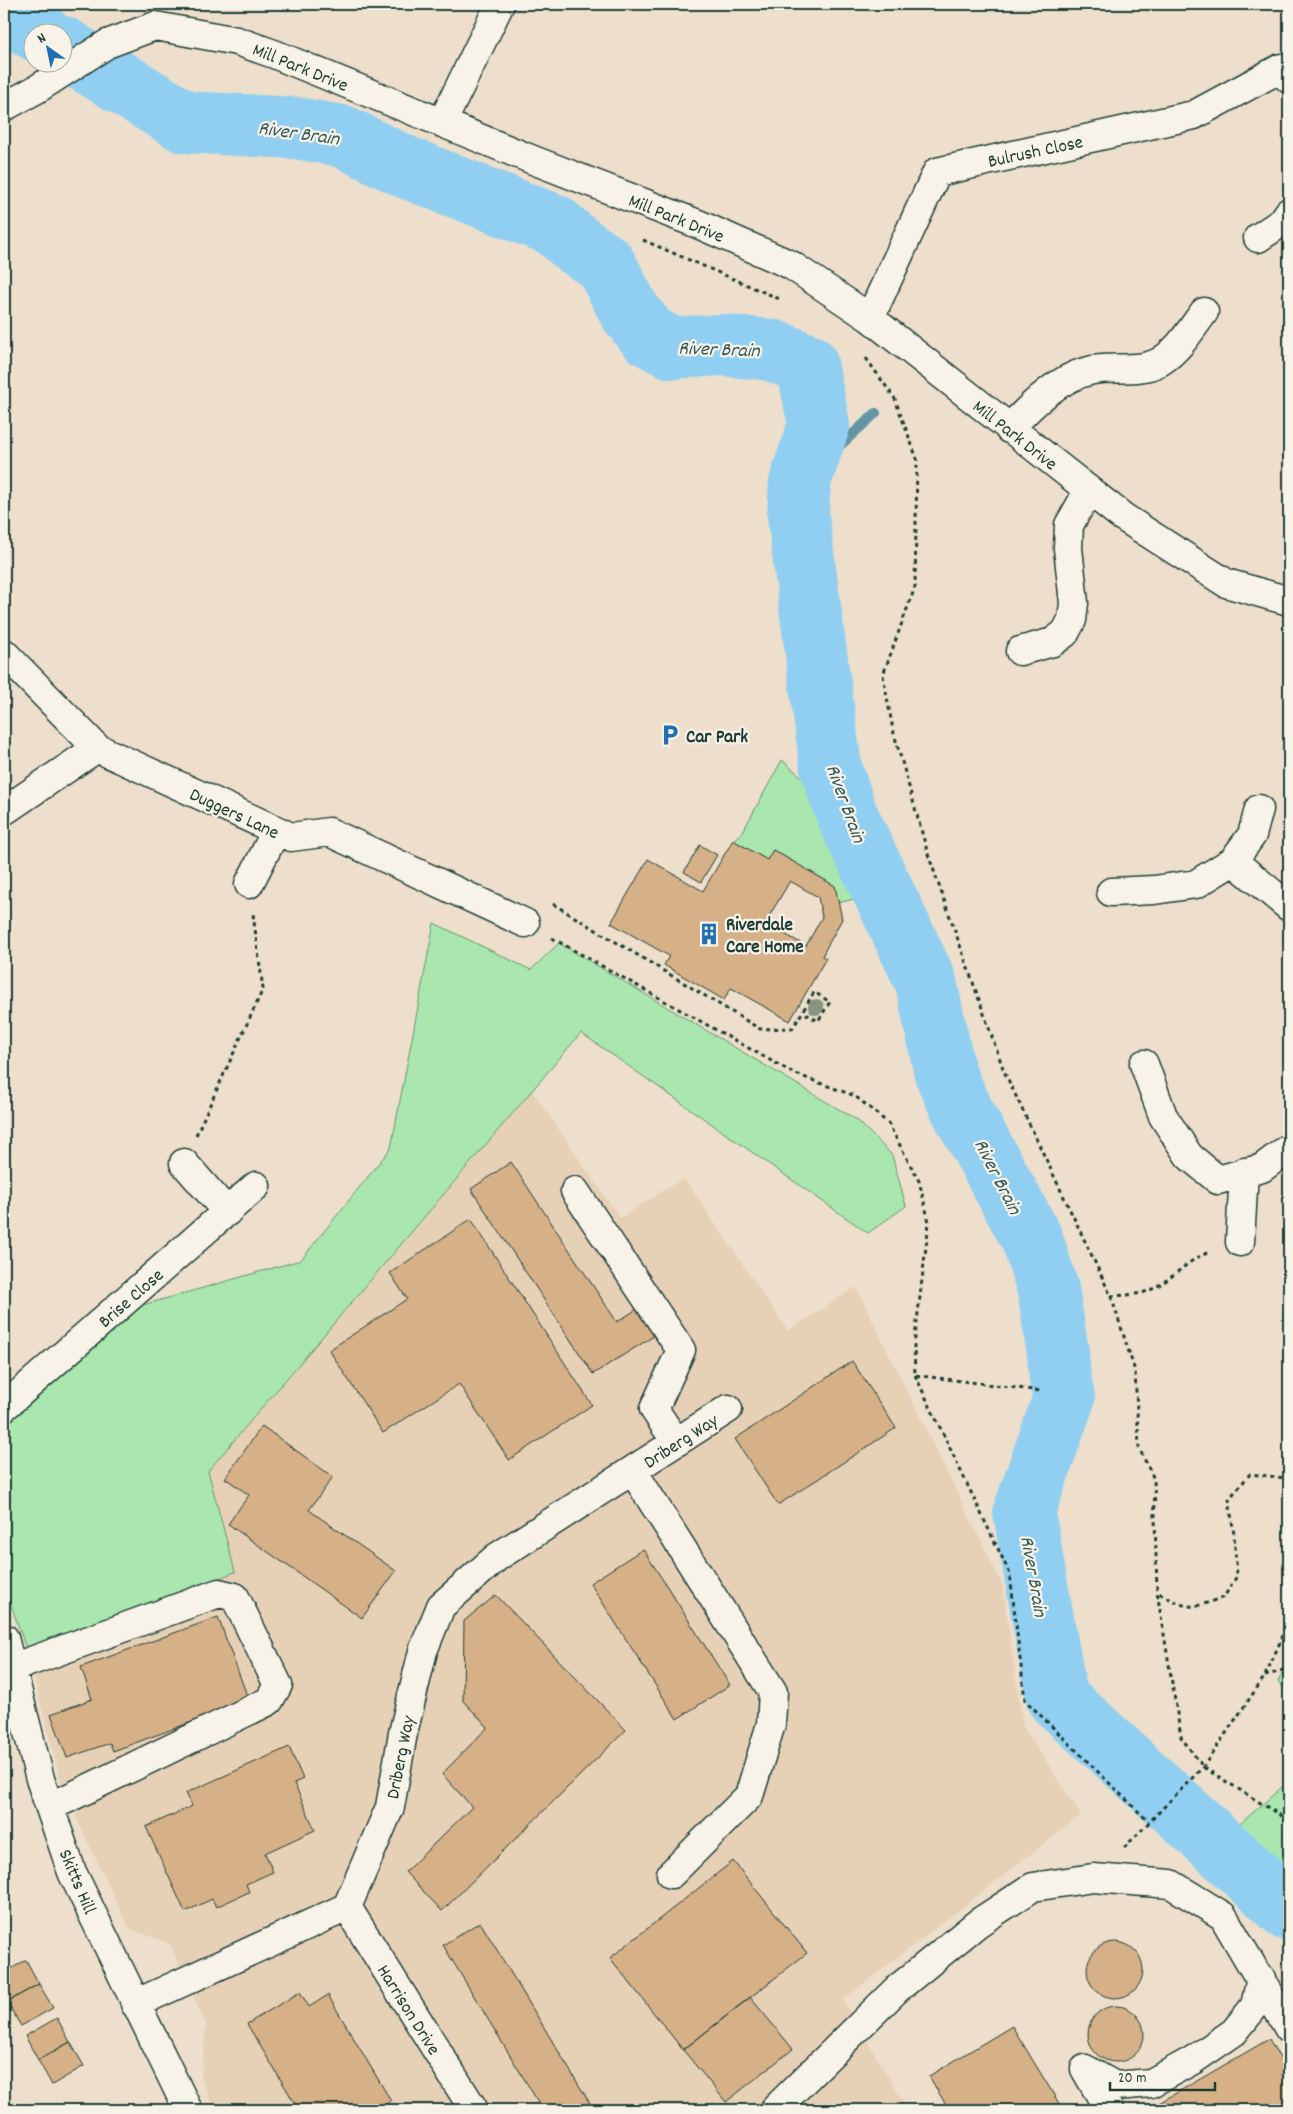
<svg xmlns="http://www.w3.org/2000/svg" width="1293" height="2114" viewBox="0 0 1293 2114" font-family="Dekko,sans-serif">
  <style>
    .built { fill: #e6d1b7 }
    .green { fill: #a9e7ae; stroke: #649271 }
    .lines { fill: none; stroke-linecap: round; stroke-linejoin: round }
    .stream { stroke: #6395a5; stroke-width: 10 }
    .river { stroke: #90cff1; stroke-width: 62 }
    .building { fill: #d6b087; stroke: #1f3d34; fill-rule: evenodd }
    .minor-casing { stroke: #1f3d34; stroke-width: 31 }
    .path { stroke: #1f3d34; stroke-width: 3; stroke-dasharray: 4 4; stroke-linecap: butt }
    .minor { stroke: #f7f3e8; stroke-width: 28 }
    .tree { fill: #879482 }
    .labels { text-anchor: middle; stroke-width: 4.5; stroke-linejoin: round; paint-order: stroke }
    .street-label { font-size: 19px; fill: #1f3d34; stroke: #f7f3e8 }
    .poi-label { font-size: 19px; font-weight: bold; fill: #1f3d34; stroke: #f7f3e8; text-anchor: start }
    .water-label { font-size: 20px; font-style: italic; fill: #365a5a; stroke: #f7f3e8 }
  </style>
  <rect width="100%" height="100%" fill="#eddfcb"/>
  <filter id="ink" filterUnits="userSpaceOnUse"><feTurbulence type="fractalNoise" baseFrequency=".02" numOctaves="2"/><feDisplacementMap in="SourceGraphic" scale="10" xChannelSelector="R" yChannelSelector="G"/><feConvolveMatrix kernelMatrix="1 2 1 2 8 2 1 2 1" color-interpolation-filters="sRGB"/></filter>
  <g filter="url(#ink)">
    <path class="built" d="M532,1091L620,1218L684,1178L788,1331L856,1287L1002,1584L1023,1726L1081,1815L843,2000L908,2110H215L201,2079L206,2025L170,1944L129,1928L64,1792L27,1652L235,1572L208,1471Z"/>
    <path class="green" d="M782,760L812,786L857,869L862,897L838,903L835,886L773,850L767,860L733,840L742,833Z
      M434,923L531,970L559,943L857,1120L892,1155L906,1206L868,1233L581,1033L208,1471L235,1572L27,1652L4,1584V1425L129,1309L301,1260L391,1148Z
      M1289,1658V1692L1278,1682Z
      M1289,1781V1884L1233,1830Z"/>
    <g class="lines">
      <path class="stream" d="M798,515L824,460L876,413"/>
      <path class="river" d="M4,11L39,32
        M62,47L185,122L296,128L342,136L408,168L554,225L576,244L605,264L630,312L649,336L672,348L721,345L771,350L807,364L819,425L800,482L798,515L831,768L847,815L926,982L945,1073L963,1112L1032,1239L1048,1289L1058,1353L1060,1379L1064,1398L1024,1512L1057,1698L1289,1910"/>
    </g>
    <path class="building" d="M733,840L767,860L773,850L835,886L842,919L822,956L826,958L790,1021L731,988L724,1000L664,965L669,956L611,923L648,859L703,891ZM790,881L818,897L822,917L806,946L765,923Z
      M700,845L717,855L701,882L684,872Z
      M511,1162L617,1322L640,1307L657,1334L593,1374L471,1189Z
      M471,1219L592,1405L509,1460L459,1384L383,1433L329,1350L407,1299L390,1273Z
      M852,1361L896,1428L778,1505L735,1439Z
      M262,1426L333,1477L309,1510L396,1571L362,1618L228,1524L249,1495L225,1478Z
      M643,1549L730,1685L677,1719L590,1583Z
      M496,1595L626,1730L442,1911L405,1872L472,1807L442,1774L488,1727L463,1701L464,1621Z
      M218,1617L249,1701L113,1751L110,1743L67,1758L51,1714L92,1699L81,1667Z
      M289,1747L303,1779L294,1783L315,1830L265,1853L273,1872L246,1884L249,1892L216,1907L212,1899L185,1912L146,1827L192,1806L186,1793Z
      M733,1861L807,1953L683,2050L610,1958Z
      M480,1922L594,2110H543L443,1945Z
      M1087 1970a28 28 0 1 1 56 0a28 28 0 1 1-56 0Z
      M26,1960L39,1984L7,2002L4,1996V1973Z
      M39,1984L53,2008L21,2026L7,2002Z
      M300,1992L309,2007L328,1995L391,2101L376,2110H299L247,2024Z
      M750,1997L793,2049L726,2102L683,2050Z
      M1088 2034a28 28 0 1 1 56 0a28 28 0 1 1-56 0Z
      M57,2018L70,2042L38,2060L25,2036Z
      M1012,2026L1063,2110H949L929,2076Z
      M1269,2039L1289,2074V2110H1147Z
      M70,2042L84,2066L52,2085L38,2060Z"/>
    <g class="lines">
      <g class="minor-casing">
        <path id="minor" d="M4,107L37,89L107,44L155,26L237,41L274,54L533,160L698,224L791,265L870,318L1123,517L1226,583L1289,601
          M442,123L500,4
          M1258,238L1282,222L1289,212
          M870,318L937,172L1194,115L1281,68L1289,79
          M1009,429C1031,405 1060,376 1093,370C1115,366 1140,373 1161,361C1179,350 1192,328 1204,312
          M1020,651L1053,642L1065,633L1072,620L1074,603L1068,548L1069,525L1089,490
          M4,653L97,748L291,837L329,832L525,923
          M4,811L97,748
          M1233,861L1289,907
          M249,884L276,831
          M1111,892L1154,890L1196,884L1233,861L1252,835L1259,809
          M1144,1064L1163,1116L1189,1156L1218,1180L1262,1168L1289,1148
          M184,1163L227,1212
          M575,1191L681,1350L654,1409L676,1442
          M1240,1242L1244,1172
          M4,1407L256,1186
          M633,1471L773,1692L771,1724L749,1796L671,1874
          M4,1638L40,1779L72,1872L188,2110
          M12,1668L219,1593L235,1597L278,1685L269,1701L50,1807
          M347,1907L474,2110
          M135,2004L347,1907L390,1807L403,1733L423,1651L441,1606L497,1557L728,1409
          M774,2110L897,1989L978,1923L1033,1887L1093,1878L1171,1884L1223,1916L1289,2029
          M1109,2110L1085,2069L1115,2086L1151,2083L1193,2060L1234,2032L1255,2006L1261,1978"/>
      </g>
      <path class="path" d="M643,240L782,300
        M866,358L895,399L917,459L915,587L883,675L893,730L928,854L1004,1071L1111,1296L1135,1371L1139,1448L1154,1479L1157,1592
        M553,904L760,1029L793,1028L814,992L830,1002L818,1021L803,1012
        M552,938L793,1073L855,1096L888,1123L919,1181L929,1222L914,1346L915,1375L1042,1391
        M196,1135L263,989L253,914
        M1111,1296C1123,1295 1140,1295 1150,1290C1172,1280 1188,1259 1210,1252
        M915,1375L1010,1574L1025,1700L1149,1822
        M1289,1481L1286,1478L1250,1474L1229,1499L1234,1535L1237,1576L1224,1597C1187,1610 1191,1610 1157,1592L1181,1737L1203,1767L1280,1815L1289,1825
        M1265,1676L1289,1668
        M1124,1848L1203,1767L1265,1676L1289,1622"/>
      <use href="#minor" class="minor"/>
    </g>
    <circle class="tree" cx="816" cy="1007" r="8"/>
  </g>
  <defs>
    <g id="parking-bare" transform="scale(1.725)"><path d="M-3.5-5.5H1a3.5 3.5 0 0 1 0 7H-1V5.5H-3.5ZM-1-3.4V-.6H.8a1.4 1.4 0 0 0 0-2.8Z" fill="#1f6fb2" stroke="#f7f3e8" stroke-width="2.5" paint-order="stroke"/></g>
    <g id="building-bare" transform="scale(1.725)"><path d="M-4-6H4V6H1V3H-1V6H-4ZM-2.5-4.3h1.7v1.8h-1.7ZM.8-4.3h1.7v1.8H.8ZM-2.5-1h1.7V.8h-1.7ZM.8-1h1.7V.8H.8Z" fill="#1f6fb2" stroke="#f7f3e8" stroke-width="2.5" paint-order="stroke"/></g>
  </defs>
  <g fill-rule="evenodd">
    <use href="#parking-bare" x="670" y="735"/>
    <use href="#building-bare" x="709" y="934"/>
  </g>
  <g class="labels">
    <g class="street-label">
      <text transform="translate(301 66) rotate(22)" y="7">Mill Park Drive</text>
      <text transform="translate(1035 150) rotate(-12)" y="7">Bulrush Close</text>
      <text transform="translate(677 217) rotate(22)" y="7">Mill Park Drive</text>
      <text transform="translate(1016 434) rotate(38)" y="7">Mill Park Drive</text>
      <text transform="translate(235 812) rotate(25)" y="7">Duggers Lane</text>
      <text transform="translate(130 1297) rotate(-41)" y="7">Brise Close</text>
      <text transform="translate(680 1440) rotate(-33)" y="7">Driberg Way</text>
      <text transform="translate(399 1757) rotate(-79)" y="7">Driberg Way</text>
      <text transform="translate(79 1881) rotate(67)" y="7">Skitts Hill</text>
      <text transform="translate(410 2009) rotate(58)" y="7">Harrison Drive</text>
    </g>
    <g class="poi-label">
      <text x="686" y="742">Car Park</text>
      <text x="726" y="930">Riverdale<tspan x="726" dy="22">Care Home</tspan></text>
    </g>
    <g class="water-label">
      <text transform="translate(299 132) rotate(8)" y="7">River Brain</text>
      <text transform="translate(719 348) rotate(2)" y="7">River Brain</text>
      <text transform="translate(847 803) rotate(70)" y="7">River Brain</text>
      <text transform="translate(999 1176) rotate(63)" y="7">River Brain</text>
      <text transform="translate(1035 1576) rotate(80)" y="7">River Brain</text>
    </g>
  </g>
  <rect width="1293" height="2114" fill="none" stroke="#f7f3e8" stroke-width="20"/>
  <rect x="10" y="10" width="1273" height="2094" fill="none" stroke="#1f3d34" stroke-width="2" filter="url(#ink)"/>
  <g transform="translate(48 48) rotate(327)"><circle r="24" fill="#f7f3e8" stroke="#a1aaa0"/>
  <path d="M0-4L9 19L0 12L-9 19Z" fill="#1f6fb2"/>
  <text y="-8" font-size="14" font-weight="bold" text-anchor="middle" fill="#1f3d34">N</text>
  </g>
  <path d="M1110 2082v8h105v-8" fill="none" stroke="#1f3d34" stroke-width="2.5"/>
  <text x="1118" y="2082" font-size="15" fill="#1f3d34" stroke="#f7f3e8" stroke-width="4" paint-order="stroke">20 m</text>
</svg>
